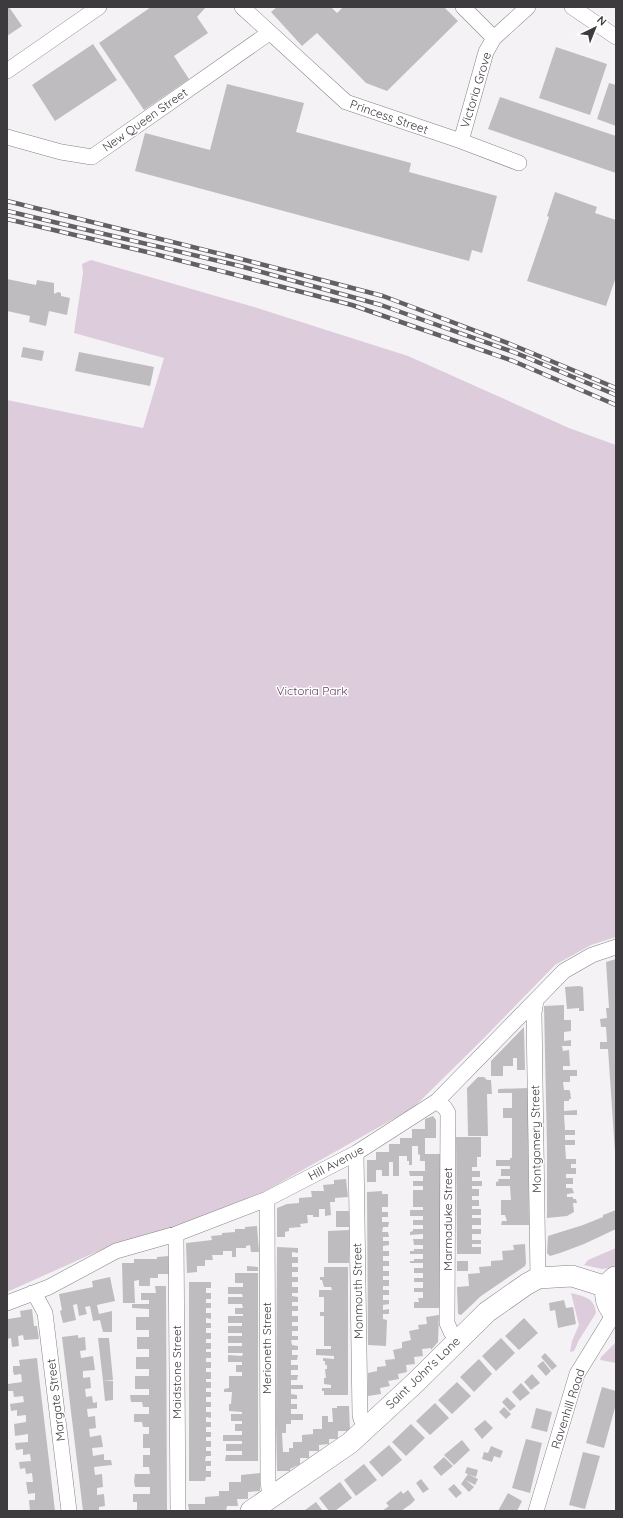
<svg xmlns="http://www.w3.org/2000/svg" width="623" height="1518" viewBox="0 0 623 1518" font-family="Quicksand,sans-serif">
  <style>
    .green { fill: #ddcddc }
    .building { fill: #bfbcbf }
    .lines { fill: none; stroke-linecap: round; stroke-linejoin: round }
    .street-casing { stroke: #868386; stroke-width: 16 }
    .secondary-casing { stroke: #868386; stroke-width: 22 }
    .street { stroke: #fff; stroke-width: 15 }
    .secondary { stroke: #fff; stroke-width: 21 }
    .rail-casing { stroke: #626062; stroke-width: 4.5 }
    .rail { stroke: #fff; stroke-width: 3; stroke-dasharray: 9; stroke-linecap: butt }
    .labels { text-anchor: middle; stroke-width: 3; stroke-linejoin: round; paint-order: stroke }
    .street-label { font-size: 12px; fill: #3d3b3d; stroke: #fff }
    .park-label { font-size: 12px; fill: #603d5f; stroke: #fff }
  </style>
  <rect width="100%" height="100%" fill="#f5f2f5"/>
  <path class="green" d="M91,260L254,307L408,356L569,428L616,445V937L591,945L555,965L484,1038L413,1108L267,1190L174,1228L112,1245L7,1292V400L143,428L164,358L74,333L83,273L82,264Z
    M616,1248V1267L602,1269L584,1265L588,1260Z
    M571,1293C583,1296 595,1298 596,1313L579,1340L574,1351L570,1352L572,1341L579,1325Z
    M616,1342V1363L600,1360L601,1357Z"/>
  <path class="building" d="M7,7H9L22,26L7,36Z
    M151,7H206L197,17L208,33L174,56L189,79L144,110L99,43Z
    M277,7H331L337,13L343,7H444L458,21L387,91L366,83L317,33L302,46L271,12Z
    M93,44L117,80L55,121L32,85Z
    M556,47L607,64L590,115L539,98Z
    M609,83L616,85V126L597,119Z
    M227,84L304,103L296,132L411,163L409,172L497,196L482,253L472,250L469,261L135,171L145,133L210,150Z
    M500,97L616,136V173L488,129Z
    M555,192L597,207L595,213L616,220V277L606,306L527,281L549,217L547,216Z
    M7,279L36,285L37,280L54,283V294L58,292L61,293V296L70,298L67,315L49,311L46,326L29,322L30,316L7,311Z
    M23,347L44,351L42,361L21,357Z
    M79,352L154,367L150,386L75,371Z
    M616,959V1152H615L608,1049H600V1042H607L606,1027H601L600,1019L607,1018L606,1008H609L606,962Z
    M579,986L583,987L584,1011H579V1008L567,1009L565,987Z
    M564,1005V1020H571V1031L564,1032V1041L571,1040V1046H562L563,1051L569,1050L570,1066H563V1070H577V1076H570V1082H563L564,1090H569L570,1091L571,1099H569V1101H564V1111L577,1110V1115H564L565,1130H575V1135H565V1140H575V1145H565L566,1159H576V1164H571V1168H576V1174H566V1178H573V1184H566V1188H572L574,1193L567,1194V1197H573V1199H576L577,1203H573L574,1212L567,1216L547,1218V1146L544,1006Z
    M524,1027L525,1070H517V1058H513V1066H503V1076H491V1061Z
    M478,1077H484L487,1080H491L492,1094H487L488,1136H468L467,1088Z
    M528,1088L529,1225H501L502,1221H507L505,1215H501V1200H511L510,1186H496V1182L499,1181L498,1179H510V1176H501V1169H510V1166H496V1160H510V1158H512V1118H503V1108H512V1093H498V1089Z
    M433,1116L436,1120V1138H425V1154H440L441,1308H414V1302H419L418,1298H423V1292H414V1288H423V1282H414V1278H423V1273H414V1268H423V1263H410V1261H414V1259H423V1254H410V1251H414V1249H423V1245H414L413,1239H423V1234L410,1235V1232L413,1231V1229H423V1225H413V1220H423V1216H410V1210H423V1207H413V1190H423V1186H413V1181H423V1176H410L409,1171H425V1161H420V1155L418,1154V1146H412V1165H409V1161H407V1156H399V1176H393V1162H389V1176H382V1170H376V1182H367V1160H376V1152H389V1144H400V1138H412V1129H425V1119Z
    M456,1137H481V1157H477V1167H472V1171H480V1177H472V1181H482V1186H472V1189H479V1196H472V1200H479V1206H472V1209H481V1215H472V1218H481V1225H472V1229H481V1234H472V1240H481V1244H472V1247H481V1254H457Z
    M346,1179L348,1197L335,1198V1202H330L331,1215L325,1216V1209H319V1217H313V1215H307L308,1223L300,1224L301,1227L289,1228V1231L285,1232V1237H277V1208L287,1204L299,1203V1198L312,1197L311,1191H324L323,1185L334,1184V1180Z
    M382,1191V1194H388V1207H382V1212H388V1217H382V1222H389L388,1227H383L382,1232H388L389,1237H383V1241H389V1245L383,1246V1251H389V1256H383V1261H389V1266H383V1271H389V1276H383V1280H389V1286H383V1290H389V1295H383V1300H389V1304L383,1305V1310L389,1309V1314H383V1319L387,1320L386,1346L368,1345L367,1192Z
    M616,1210V1229L584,1244L560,1253L550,1256L547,1253L548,1236L583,1225L603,1217V1215Z
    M336,1211H349V1227H336Z
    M257,1226L259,1252H251L250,1245L246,1246V1248H236V1257H232V1251H223V1255H212L213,1260H205V1266H197V1272L187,1273L186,1243L212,1240L211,1236L222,1235V1233L235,1232V1229H245V1227Z
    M349,1230V1263H328V1231Z
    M525,1244L526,1263L525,1266L481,1296L461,1315L458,1314L457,1287L469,1286L468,1274L480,1273L479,1267L491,1266V1261L503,1260L502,1251L514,1250L513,1245Z
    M277,1247L298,1248V1253L292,1252V1257H298V1263H292V1267H298V1272H292V1277H298V1282H292V1287H298V1293H292V1296L298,1297V1302H292V1306H298V1311H292V1316H298V1322H292V1326H298V1331H292V1336H298V1340H291L292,1345L298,1346V1350H292V1355H298L297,1360H291V1365H298V1370H291V1375H298L297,1380H291V1385H303V1389H291V1394L297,1395V1399H291V1404H297V1409H291V1414H303V1420H291V1424H286V1433H282L283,1452H289V1448H293V1442H302V1435L313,1434V1429H322V1416H328V1422H333L332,1408H337V1406H349L350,1431H338V1439H329V1444L319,1445V1451H309V1458H300V1464L290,1469V1471H277L276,1423Z
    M169,1256V1274H158V1278H150V1286H139V1280L134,1281L135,1303H123L122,1263H134V1259H157V1257Z
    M457,1261H468V1271H457Z
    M247,1266L258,1267V1271H247Z
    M324,1267H348V1395H324V1391H322V1388H331V1385L324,1384V1378H326L325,1369H327V1365H325V1361H323V1358L334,1359V1356L316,1355V1349H331V1346H324V1316H320V1312H324V1297H319V1290H332L331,1287H324L322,1280H320V1277H324Z
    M235,1273H258V1461H225L226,1455H242V1451H226V1444H242V1441H223V1435H242V1431H235V1424H242V1421H231V1414H242V1412L229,1411V1404H231L232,1392H224V1389L229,1388V1376H242V1372H236V1365H242V1362H228V1355L242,1356L243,1353H228V1346H242V1343H228V1336H242V1333H228V1326H242V1323H228V1316H243V1314H235V1308H243L242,1304H228V1297H243L242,1294H228V1287H243V1283H235Z
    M110,1277L115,1301L97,1305L99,1314L112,1311V1332H103L100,1320L93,1321L90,1306L85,1307L87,1314L79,1316L77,1304L73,1305L76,1320L63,1323L60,1311L62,1310L59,1294L93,1287L92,1281Z
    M189,1282H211V1288H206V1293H211V1299H206V1303H211V1308H206V1313H211V1319L206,1318V1323H211V1328H206V1333H211V1339H206V1343H211V1349H206V1352H211V1358H206V1362H211V1368H206V1372H211V1379H206V1382H211V1388H206V1392H211V1397H206V1402H211V1407H206V1412H211V1418L206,1417V1422H211V1427H206V1432H211V1437H206V1441H211V1447H206V1451H211V1456H206L205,1461H211V1466H206V1471H211V1477H206L205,1481H189Z
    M155,1286H166L167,1511H137V1502H133V1494H150V1487H135L134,1481L135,1474H150L149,1467H143V1455H150V1448H143V1434H149V1427H143L142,1422H134V1414H149V1407H143L142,1402H131L130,1395H149V1389H135V1376H149V1369H136V1357H149V1349H137V1337H149V1330H136V1317H149V1309L132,1308V1304H149V1300H141V1293H156Z
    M564,1300L566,1308L573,1307L576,1324L558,1328L555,1310L550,1311L549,1303Z
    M32,1309L34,1326H37L39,1339L24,1340L23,1335L18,1336L19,1346L12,1347L11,1338L7,1339V1321H8V1319L21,1317L20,1311Z
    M439,1315L438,1342L431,1350V1348L422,1349L423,1356L414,1357L415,1364L406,1365L407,1372L398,1374L399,1379L388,1381L390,1386L380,1388L381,1394L368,1396V1373L377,1371V1367L386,1366L385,1360L395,1359L393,1350L402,1348V1342L411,1340L409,1331L419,1329L418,1325L427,1324L426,1317Z
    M524,1318L538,1333L519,1350L505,1336Z
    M78,1335V1338L85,1337L86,1350L80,1351L81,1358L93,1356L95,1370L83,1371V1378L90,1377L91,1388L85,1389L86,1397L92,1396L93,1403L97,1402V1408L87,1409L88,1417L95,1416L96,1428L89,1429L90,1437L101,1435L103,1447L92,1448L93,1456L104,1454V1460H111L112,1465L94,1467L95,1475L102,1474L103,1487L97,1488V1495L104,1494L105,1506L99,1507V1510L96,1511H83L62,1337Z
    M98,1338H109L113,1380L103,1381Z
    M501,1338L515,1353L496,1371L482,1356Z
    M545,1353L557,1366L552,1370L541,1357Z
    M37,1358L38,1368L55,1511H30L29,1500H35V1493L28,1494L26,1482H33L32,1473L26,1474L25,1468L20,1469L19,1462L31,1461L30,1454L23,1455V1449L16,1450L15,1443L28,1442V1434L15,1436L14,1424L26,1422V1415L17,1416V1410L11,1411L10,1404L24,1402L23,1396L14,1397L13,1391H8V1384L22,1382L21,1374L14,1375L13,1371V1366H20L19,1360Z
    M479,1359L492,1374L474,1392L460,1377Z
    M543,1361L551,1371L546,1376L537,1366Z
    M532,1374L540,1383L531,1390L524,1382Z
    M103,1381H113V1400L105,1401Z
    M457,1382L471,1396L452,1414L438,1400Z
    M521,1383L530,1393L520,1401L512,1392Z
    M602,1387L616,1391V1404L604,1448L586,1443Z
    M507,1397L516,1406L510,1411L502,1402Z
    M435,1403L449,1418L430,1435L416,1421Z
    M504,1407L511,1414L506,1419L499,1412Z
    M536,1408L552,1412L547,1432L531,1428Z
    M485,1420L493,1428L482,1439L474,1429Z
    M411,1424L425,1438L406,1456L392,1442Z
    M526,1439L542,1443L530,1493L512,1488Z
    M462,1440L470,1450L454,1465L444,1455Z
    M389,1445L402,1460L382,1477L369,1462Z
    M491,1446L503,1451L500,1458L494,1456L492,1462L482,1459L484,1452L488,1453Z
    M583,1452L600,1456L585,1509L569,1505Z
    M444,1457L453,1466L441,1476L433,1467Z
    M364,1464L377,1480L356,1496L344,1480Z
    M467,1467L478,1470L476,1477L468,1474L478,1479L475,1485L466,1480L474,1487L469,1492L461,1484L468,1474L465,1473Z
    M260,1473V1491L248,1492V1499H237L238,1506H227L226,1511H189L188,1504H205V1497L219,1496V1491H229V1482H241V1475Z
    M421,1479L429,1489L423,1493L416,1483Z
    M340,1482L352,1498L335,1511H329L319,1498Z
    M454,1484L462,1493L456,1498L448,1489Z
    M408,1490L415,1500L411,1504L401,1511H382L389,1506L386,1503L401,1491L403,1494Z
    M508,1493L522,1501L517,1511H498Z
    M316,1502L323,1511H303L305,1510Z"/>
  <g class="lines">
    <g class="street-casing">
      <path id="street" d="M242,7L346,102L461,141L519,163
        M463,7L494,38
        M572,7L616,37
        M7,71L99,7
        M7,137L61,152L92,157L269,33
        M461,141L486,52L494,38L528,7
        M536,1000L534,1013L538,1278
        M437,1101L445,1108L448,1113L447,1323L451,1332L458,1339
        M356,1153L360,1415L361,1419L368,1427
        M267,1199L268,1481L269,1489L274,1496
        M176,1234L178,1511
        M32,1293L37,1298L45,1313L69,1511
        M7,1303L49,1287L116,1251L176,1234L267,1199L356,1153L437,1101L564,971L592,955L616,947
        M536,1511L577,1374L614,1314"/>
    </g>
    <g class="secondary-casing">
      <path id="secondary" d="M615,1277C601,1287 604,1305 616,1315
        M251,1511L350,1443L415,1383L487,1312L527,1284L538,1278L572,1276L607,1287"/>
    </g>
    <use href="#street" class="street"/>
    <use href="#secondary" class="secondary"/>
    <g class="rail-casing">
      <path id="rail" d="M7,201L241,259L383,296L510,344L616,388
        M7,211L240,266L381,305L516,353L616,395
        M7,219L147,252L352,305L513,361L616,405"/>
    </g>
    <use href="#rail" class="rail"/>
  </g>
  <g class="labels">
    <g class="street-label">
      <text transform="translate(476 90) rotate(-73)" y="4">Victoria Grove</text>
      <text transform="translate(389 117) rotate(19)" y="4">Princess Street</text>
      <text transform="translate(145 120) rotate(-35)" y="4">New Queen Street</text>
      <text transform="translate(536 1139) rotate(-91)" y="4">Montgomery Street</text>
      <text transform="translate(336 1163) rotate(-28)" y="4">Hill Avenue</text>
      <text transform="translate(448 1219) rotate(-90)" y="4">Marmaduke Street</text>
      <text transform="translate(358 1291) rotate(-91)" y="4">Monmouth Street</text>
      <text transform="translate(267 1348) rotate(-90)" y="4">Merioneth Street</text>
      <text transform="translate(177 1372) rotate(-90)" y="4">Maidstone Street</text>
      <text transform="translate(423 1373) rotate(-44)" y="4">Saint John's Lane</text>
      <text transform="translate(56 1400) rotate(-97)" y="4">Margate Street</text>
      <text transform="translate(568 1409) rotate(-72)" y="4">Ravenhill Road</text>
    </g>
    <g class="park-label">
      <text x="312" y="695">Victoria Park</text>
    </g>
  </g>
  <rect width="623" height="1518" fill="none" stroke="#3d3b3d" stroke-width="16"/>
  <g transform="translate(595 28) rotate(43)" stroke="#ffffff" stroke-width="3" paint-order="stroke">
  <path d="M0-3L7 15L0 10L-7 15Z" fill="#3d3b3d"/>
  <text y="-6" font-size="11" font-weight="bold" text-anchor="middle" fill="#3d3b3d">N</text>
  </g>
</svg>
